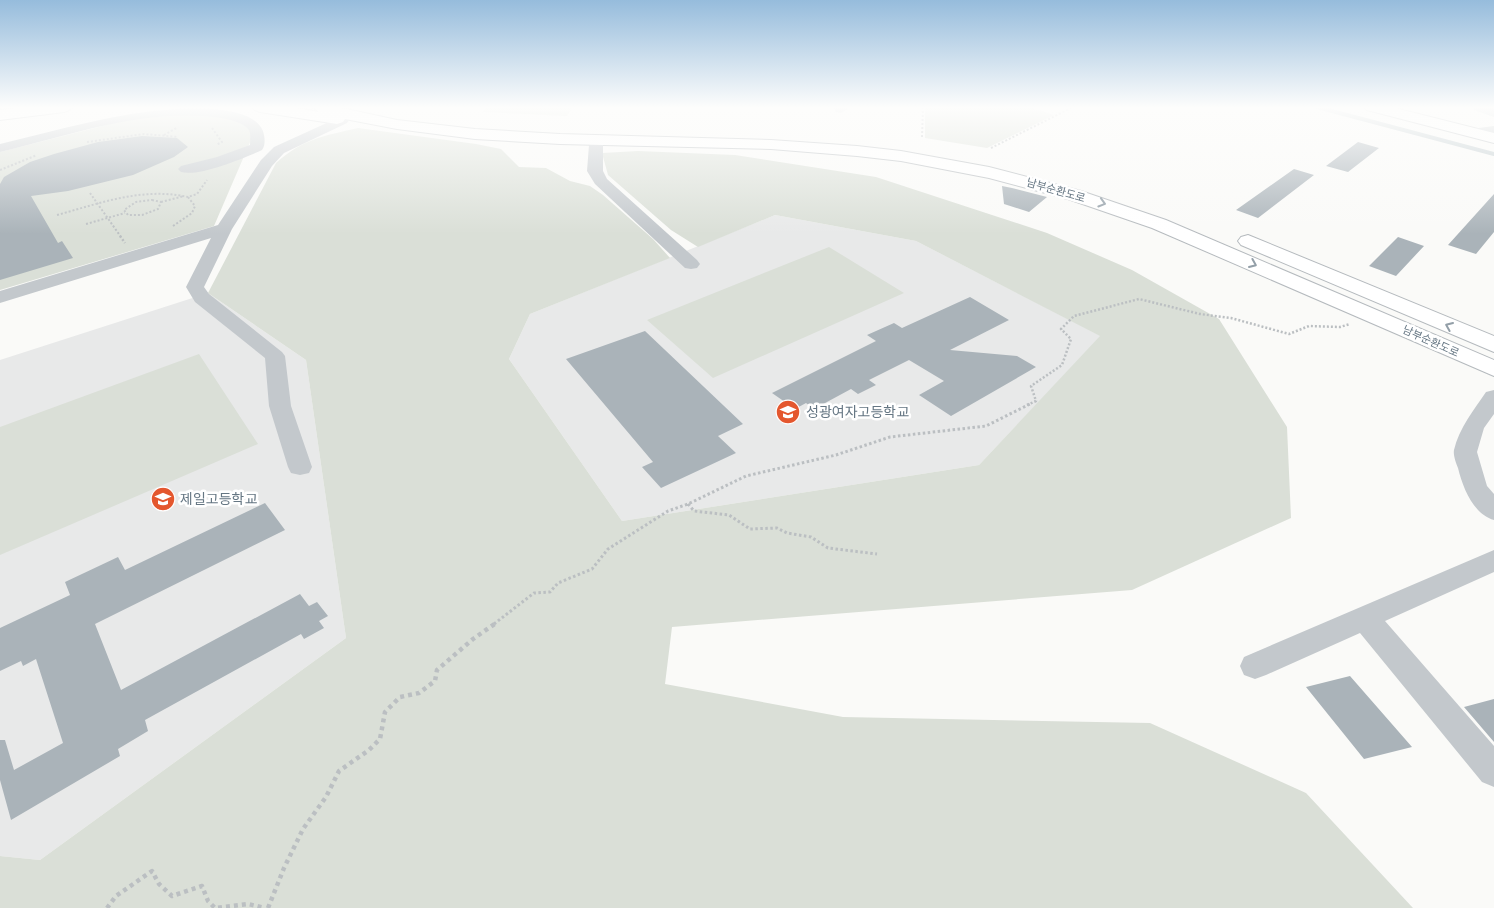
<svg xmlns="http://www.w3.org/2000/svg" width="1494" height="908" viewBox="0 0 1494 908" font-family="'Nunito Sans','Noto Sans KR',sans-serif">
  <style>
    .built { fill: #e8e9e9 }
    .green { fill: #dadfd7 }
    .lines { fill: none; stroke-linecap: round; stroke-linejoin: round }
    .stream { stroke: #bbc7cb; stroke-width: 4 }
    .building { fill: #aab3b9 }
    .major-casing { stroke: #b5babe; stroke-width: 2 }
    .path-far3 { stroke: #bbbfc2; stroke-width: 2; stroke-dasharray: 2 2; stroke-linecap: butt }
    .path-far2 { stroke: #bbbfc2; stroke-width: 2.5; stroke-dasharray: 2 2; stroke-linecap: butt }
    .path-far1 { stroke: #bbbfc2; stroke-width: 3; stroke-dasharray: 2.5 2.5; stroke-linecap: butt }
    .path { stroke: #bbbfc2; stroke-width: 4.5; stroke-dasharray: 4 4; stroke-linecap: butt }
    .minor { fill: #c3c8cc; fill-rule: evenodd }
    .major { fill: #fff; fill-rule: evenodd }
    .oneway { stroke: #939fa8 }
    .labels { text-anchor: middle; stroke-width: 5; stroke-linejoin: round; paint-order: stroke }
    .far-street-label { font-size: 11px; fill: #657683; stroke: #fff }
    .poi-label { font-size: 14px; fill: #657683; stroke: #fff; text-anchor: start }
  </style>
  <rect width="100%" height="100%" fill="#fafaf8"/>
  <path class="built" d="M775,215L916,241L1101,336L979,465L622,521L509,359L530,314Z
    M208,293L306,360L346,638L40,860L0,856V360Z"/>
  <path class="green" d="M486,107H572L567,116L483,112Z
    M925,107H1029L1054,115L987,148L925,138Z
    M172,115C199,115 236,109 254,133L214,226L0,290V152L122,121Z
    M358,128L476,144L501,149L519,167L546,168L570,181L590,186L603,195L653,239L670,258L530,314L509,359L622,521L979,465L1100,336L916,241L775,215L698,247L671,230L608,175L602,153L638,151L735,155L876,177L1047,233L1132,270L1219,319L1287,427L1291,518L1132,590L672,627L665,684L843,717L1150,723L1306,793L1413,908H0V856L40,860L346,638L306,360L208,293L276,163C303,139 323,136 358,128Z
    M829,247L904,293L713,378L647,320Z
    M199,354L258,444L0,555V427Z"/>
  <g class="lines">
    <path class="stream" d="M1317,107L1494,154"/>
  </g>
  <path class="building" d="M142,136L177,138L188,147L174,157L133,175L68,191L31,196L58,243L62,241L73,258L0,280V184L4,177L30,162L54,154L98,142Z
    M1358,142L1379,148L1348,172L1326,166Z
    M1294,169L1314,175L1258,218L1236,210Z
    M1002,186L1012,188L1047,197L1029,212L1004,204Z
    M1494,194V232L1476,254L1448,245Z
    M1398,237L1424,246L1396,276L1369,266Z
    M970,297L1009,320L950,350L1017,356L1036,367L951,416L919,395L944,381L909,360L869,380L876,385L858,394L851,389L814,409L806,403L795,409L772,393L876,341L867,335L894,323L902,328Z
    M645,331L743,424L718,436L736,453L661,488L642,467L653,462L566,359Z
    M265,503L285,530L95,624L121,690L300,594L309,606L317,602L328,616L319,621L324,628L304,639L301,634L145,720L148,731L118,749L120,756L11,820L0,780V740H5L14,770L63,743L36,659L23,666L21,661L0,671V628L70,595L65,582L118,557L125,570Z
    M1350,676L1412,747L1364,759L1306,687Z
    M1494,699V742L1464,707Z"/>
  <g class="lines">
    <g class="major-casing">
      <path id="major" d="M26,107H72L69,110L64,112L0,120V110Z
        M252,107H291L319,112L312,107H337L397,120L475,129L560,134L771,140L857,146L901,151L989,167L1081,191L1166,220L1494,360V376L1152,228L1068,199L989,178L901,161L857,156L771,149L560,144L475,139L397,129L345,119L343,122L337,124L260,112L255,110Z
        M1364,107H1391L1494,133V143L1367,110Z
        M1248,235L1494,336V352L1241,245L1238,241L1241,237Z"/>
    </g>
    <path class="path-far3" d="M212,128L222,142L216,145
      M164,135L178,127
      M922,137L923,107
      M87,142L144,134L178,137
      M991,148L1073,107
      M0,170L37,155
      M90,193L121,237
      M152,200L161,202L158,209L142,215H128L124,210L136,202Z
      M161,202L184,196
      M57,215C101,203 142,187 188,197
      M86,224L125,213
      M173,226L192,213L195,206L188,197L197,194L207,180"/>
    <path class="path-far2" d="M120,236L125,243
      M1027,405L1036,401L1031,386L1062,365L1071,339L1061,329L1074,316L1139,299L1200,314L1231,318L1289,334L1309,326L1340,327L1350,324"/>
    <path class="path-far1" d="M688,504L694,511L729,515L750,529L777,528L787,533L811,537L828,548L877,554
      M494,624L534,593L550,592L558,583L592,569L608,549L668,511L688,504L746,476L836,455L890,437L986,426L1030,404"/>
    <path class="path" d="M107,908L116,896L152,871L159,884L172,896L202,886L208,901L215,908L248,904L265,908
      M268,908L284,868L303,829L326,797L339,771L369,750L380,739L385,712L400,697L419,693L435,681L437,670L473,639L496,623"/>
    <path class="minor" d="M833,107H847L848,109L841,113L836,112Z
      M1473,107L1494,108V117L1474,110Z
      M178,109C199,108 259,106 264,135C265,140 265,146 262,150C244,158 199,177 181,172L178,169L181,166L217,157L250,145C250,140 251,134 249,130C243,122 230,120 221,118C146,107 72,135 0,152V144C60,130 117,112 178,109Z
      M342,116L349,120L347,123L284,153L272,166L232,229L204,287L209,294L282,352L285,356L291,406L312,467L309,473L300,475L291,473L288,467L269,406L265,358L195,302L186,287L211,238L0,303V291L218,225L261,160L274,147Z
      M1494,126V134L1471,137L1464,133L1471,129Z
      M596,141L601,142L603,145V171L607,179L697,260L700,264L697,268L691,269L685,268L595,184L587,171L589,145L591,142Z
      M1494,390V414L1484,428L1477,452L1487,486L1494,494V520C1473,514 1463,488 1458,468C1456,463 1453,455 1454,450C1459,428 1474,410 1486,392Z
      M1494,550V572L1385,621L1494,746V787L1482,782L1360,633L1266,675L1255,679L1244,675L1240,666L1244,657Z"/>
    <use href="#major" class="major"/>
  </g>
  <defs><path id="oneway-chevron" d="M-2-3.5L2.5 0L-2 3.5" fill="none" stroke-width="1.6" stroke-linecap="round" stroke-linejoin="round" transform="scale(1.25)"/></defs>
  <g class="oneway">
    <use href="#oneway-chevron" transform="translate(1102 203) rotate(17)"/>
    <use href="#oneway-chevron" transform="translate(1253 264) rotate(23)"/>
    <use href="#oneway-chevron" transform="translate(1449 326) rotate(-157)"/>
  </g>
  <linearGradient id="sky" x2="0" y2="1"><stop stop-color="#96bcdc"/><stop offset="0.46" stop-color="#fdfdfc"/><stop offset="1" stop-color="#fdfdfc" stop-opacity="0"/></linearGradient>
  <rect width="1494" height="234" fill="url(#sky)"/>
  <defs>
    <g id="school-disc" transform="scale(1.25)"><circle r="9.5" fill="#e4572e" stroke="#fff"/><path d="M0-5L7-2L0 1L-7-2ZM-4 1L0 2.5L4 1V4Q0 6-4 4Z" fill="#fff"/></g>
  </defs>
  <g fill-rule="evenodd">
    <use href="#school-disc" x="788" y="412"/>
    <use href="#school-disc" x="163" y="499"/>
  </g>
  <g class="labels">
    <g class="far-street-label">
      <text transform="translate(1056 190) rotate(16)" y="4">남부순환도로</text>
      <text transform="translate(1431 341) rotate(24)" y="4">남부순환도로</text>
    </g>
    <g class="poi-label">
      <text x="806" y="417">성광여자고등학교</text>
      <text x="180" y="504">제일고등학교</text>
    </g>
  </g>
</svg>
